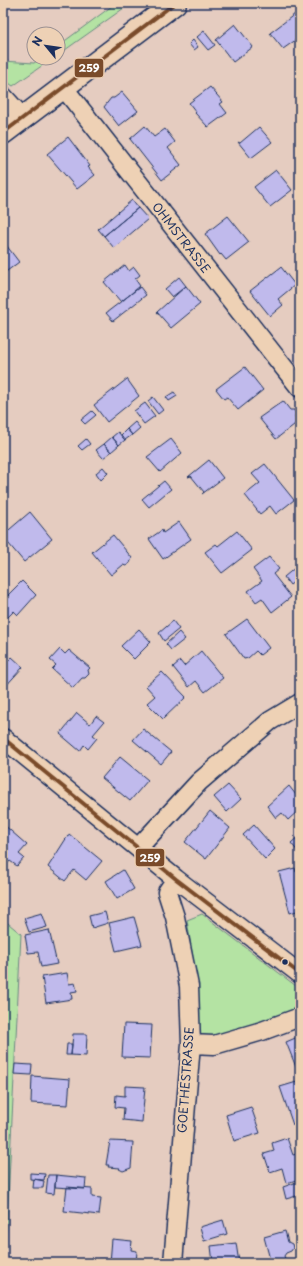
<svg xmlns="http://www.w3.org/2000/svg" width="303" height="1266" viewBox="0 0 303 1266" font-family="'Playpen Sans',sans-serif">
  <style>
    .green { fill: #b4e3a3; stroke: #688980 }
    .building { fill: #c0baec; stroke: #1b2f5e }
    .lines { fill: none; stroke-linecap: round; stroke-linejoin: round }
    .street-casing { stroke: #1b2f5e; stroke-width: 21 }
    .secondary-casing { stroke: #1b2f5e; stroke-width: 25 }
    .street { stroke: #eed1b5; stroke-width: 18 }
    .secondary { stroke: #eed1b5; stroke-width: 22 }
    .bus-1-casing { stroke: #eed1b5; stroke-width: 7 }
    .bus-1 { stroke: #7a4b2a; stroke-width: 4 }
    .bus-dot { fill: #1b2f5e; stroke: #eed1b5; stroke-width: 1.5 }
    .labels { text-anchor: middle; stroke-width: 4; stroke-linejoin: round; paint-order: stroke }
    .street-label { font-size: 12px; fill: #1b2f5e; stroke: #eed1b5 }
    .line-badge { stroke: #eed1b5; stroke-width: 1.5 }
    .badge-label { font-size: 11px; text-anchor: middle; font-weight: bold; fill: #fff }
  </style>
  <rect width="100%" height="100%" fill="#e5ccc0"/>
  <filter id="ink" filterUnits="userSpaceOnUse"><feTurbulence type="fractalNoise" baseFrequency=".025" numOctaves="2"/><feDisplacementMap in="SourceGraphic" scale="8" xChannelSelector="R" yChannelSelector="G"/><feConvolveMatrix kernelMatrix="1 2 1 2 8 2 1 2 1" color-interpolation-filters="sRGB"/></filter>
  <g filter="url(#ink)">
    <path class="green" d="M116,3H131L58,55V46Z
      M41,58H53L13,86L3,79V61L34,63Z
      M202,914L300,989V1006L282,1017L197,1040L198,991L187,920Z
      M3,919L21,934L5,1263H3Z"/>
    <path class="building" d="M295,14L300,20V37L283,49L270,33Z
      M235,24L253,47L233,62L216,40Z
      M204,31L215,45L208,50L197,37Z
      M193,40L198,47L194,50L189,44Z
      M210,87L223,102L220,104L227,113L208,127L195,113L196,112L189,103Z
      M122,92L138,111L119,126L104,107L111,98H114Z
      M145,126L154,137L165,129L175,142L168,148L181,165L162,180L130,139Z
      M259,127L272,142L251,158L238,142L240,143Z
      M68,137L90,166L88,167L95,175L77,189L47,154Z
      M276,170L292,190L270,207L254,187Z
      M132,200L138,208L104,236L98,229Z
      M138,208L148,219L114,248L104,236Z
      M228,216L249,242L226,260L221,254L220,255L205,234Z
      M3,241L19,262L3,274Z
      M125,265L129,271L134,267L140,275L135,279L140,286L121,302L104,282Z
      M281,267L295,285L278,299L283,305L270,316L250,291Z
      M179,277L186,286L172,297L165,289Z
      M186,286L200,304L171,328L157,312Z
      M140,287L146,295L113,321L106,313Z
      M245,367L263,390L238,410L227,397L224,399L216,389Z
      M127,379L139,396L107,422L94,405Z
      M174,392L177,396L169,401L166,397Z
      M153,397L163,410L158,414L148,401Z
      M283,401L290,410H294L296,413L295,417L299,421L276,439L259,418Z
      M145,403L155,416L144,424L134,411Z
      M92,411L96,415L85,424L81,420Z
      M135,422L140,428L132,435L127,429Z
      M127,429L132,435L125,440L121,435Z
      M118,432L125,440L119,445L112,437Z
      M112,437L119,445L111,452L104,444Z
      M86,439L90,444L82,450L78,446Z
      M171,439L182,453L160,472L147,457Z
      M104,444L111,452L103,458L96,450Z
      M209,460L223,478L202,494L204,492L191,476L188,477Z
      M265,464L294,500L276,514L270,506L260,514L245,495L260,483L252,474Z
      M103,467L108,473L101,480L96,473Z
      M164,481L171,489L149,507L142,499Z
      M30,512L52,539L24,562L3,537V535Z
      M179,522L191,539L163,559L149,539L162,530L163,533Z
      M237,531L252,550L222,573L205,552L216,544L218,546Z
      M113,535L132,558L130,563L126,566L123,565L111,575L92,552Z
      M269,557L279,569L273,574L291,597L272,612L262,598L256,602L248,591L262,581L253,569Z
      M296,567L300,572V577L290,585L284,577Z
      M22,581L36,595L18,615L14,611L3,622V603L10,597L8,595Z
      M247,619L269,648L260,655L256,651L248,658L244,659L226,634Z
      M173,621L179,629L164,641L159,633Z
      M139,629L151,642L134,659L121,646Z
      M179,632L185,639L171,650L166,644Z
      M60,649L65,654L69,650L90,668L88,670L89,674L85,678H82L73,688L52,669L56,665L50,660Z
      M201,651L223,678L205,692L196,681L189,687L173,667L180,661L184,666Z
      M3,657L8,661L12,657L23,667L3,689Z
      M162,672L186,697L163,719L147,703L155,696L146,686Z
      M77,713L90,724L96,716L104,722L93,735L97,738L88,749L84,745L80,751L60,734Z
      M143,729L171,752L161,764L133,740Z
      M120,757L148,780L130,801L102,778Z
      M228,785L241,799L227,812L214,797Z
      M289,786L300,800V809L288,820L282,813L276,818L267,806Z
      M210,811L230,828L206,859L185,842Z
      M3,824L27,845L19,854L24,858L17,866L10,861L3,868Z
      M254,825L275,849L265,859L243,835Z
      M69,834L102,861L86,880L74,870L65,881L48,867Z
      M300,835V852L299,853L291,843Z
      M295,868L296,872L300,871V910L290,913L279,872Z
      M123,870L134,889L117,899L106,881Z
      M105,912L108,923L92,928L89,916Z
      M42,913L47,927L29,932L24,918Z
      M134,917L142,945L116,951L109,923Z
      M49,930L57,964L41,967L38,952L28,953L25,935Z
      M67,973L69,984L75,983L77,991L71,992L72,999L46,1003L42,977Z
      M124,1024L152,1025L150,1058L122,1057Z
      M73,1034H87L86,1056L71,1055Z
      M300,1036V1066L296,1067L286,1042Z
      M67,1044H72L71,1055H66Z
      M15,1064L32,1065L31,1075L14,1074Z
      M32,1076L70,1079L68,1105L31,1103Z
      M300,1081V1123L293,1125L280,1087Z
      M125,1086L145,1087L142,1122L123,1120L124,1108L115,1107L116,1095L125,1096Z
      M251,1107L260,1133L234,1141L226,1115Z
      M287,1138L293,1155L300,1153V1179L286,1183L282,1168L270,1172L264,1154L274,1151L272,1143Z
      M110,1141L133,1142L131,1168L123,1171L119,1169L120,1168L108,1167L109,1165H106Z
      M30,1173L45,1174L44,1180L30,1179Z
      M48,1175H56L54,1194L46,1193Z
      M56,1175L86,1178L85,1189L55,1187Z
      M34,1179L44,1181L43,1188H33Z
      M300,1181V1195L286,1199L283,1187Z
      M67,1187L92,1189V1197L101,1198L99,1215L64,1211Z
      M223,1220L227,1234L204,1241L200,1227Z
      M285,1231L288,1242L292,1244L293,1248L291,1251L286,1253L284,1256L286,1261L271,1263L264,1237Z
      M112,1239L132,1241L131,1250L137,1251L136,1263H110Z
      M236,1243L239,1263H213L211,1246Z
      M98,1259H110V1263H98Z"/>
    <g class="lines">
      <g class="street-casing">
        <path id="street" d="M64,88L300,388
          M3,96L23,118
          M3,738L176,879L300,974
          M138,848L199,782L270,721L300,703
          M191,1044L214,1045L262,1031L300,1017
          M173,1263L191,1044L189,986L175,917L167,892L176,879"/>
      </g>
      <g class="secondary-casing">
        <path id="secondary" d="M3,133L175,3"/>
      </g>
      <use href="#street" class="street"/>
      <use href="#secondary" class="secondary"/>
      <g class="bus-1-casing">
        <path id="bus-1" d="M3,133L175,3
          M3,738L176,879L300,974"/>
      </g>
      <use href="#bus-1" class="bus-1"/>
    </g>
  </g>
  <circle class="bus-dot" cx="285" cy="962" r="3.5"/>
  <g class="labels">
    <g class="street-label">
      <text transform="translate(181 238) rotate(52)" y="4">OHMSTRASSE</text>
      <text transform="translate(186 1080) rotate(-86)" y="4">GOETHESTRASSE</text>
    </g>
  </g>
  <g class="line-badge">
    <rect x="74" y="58" width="30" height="20" rx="4" fill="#7a4b2a"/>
    <rect x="135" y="848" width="30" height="19" rx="4" fill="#7a4b2a"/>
  </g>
  <g class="badge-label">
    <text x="89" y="72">259</text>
    <text x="150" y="862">259</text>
  </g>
  <rect width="303" height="1266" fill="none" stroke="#eed1b5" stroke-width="16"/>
  <rect x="8" y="8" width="287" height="1250" fill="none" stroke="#1b2f5e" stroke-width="1.5" filter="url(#ink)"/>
  <g transform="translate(46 46) rotate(299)"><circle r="19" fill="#eed1b5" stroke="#9a9092"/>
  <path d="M0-3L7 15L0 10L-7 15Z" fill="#1b2f5e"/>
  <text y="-6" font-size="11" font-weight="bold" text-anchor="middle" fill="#1b2f5e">N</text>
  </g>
</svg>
